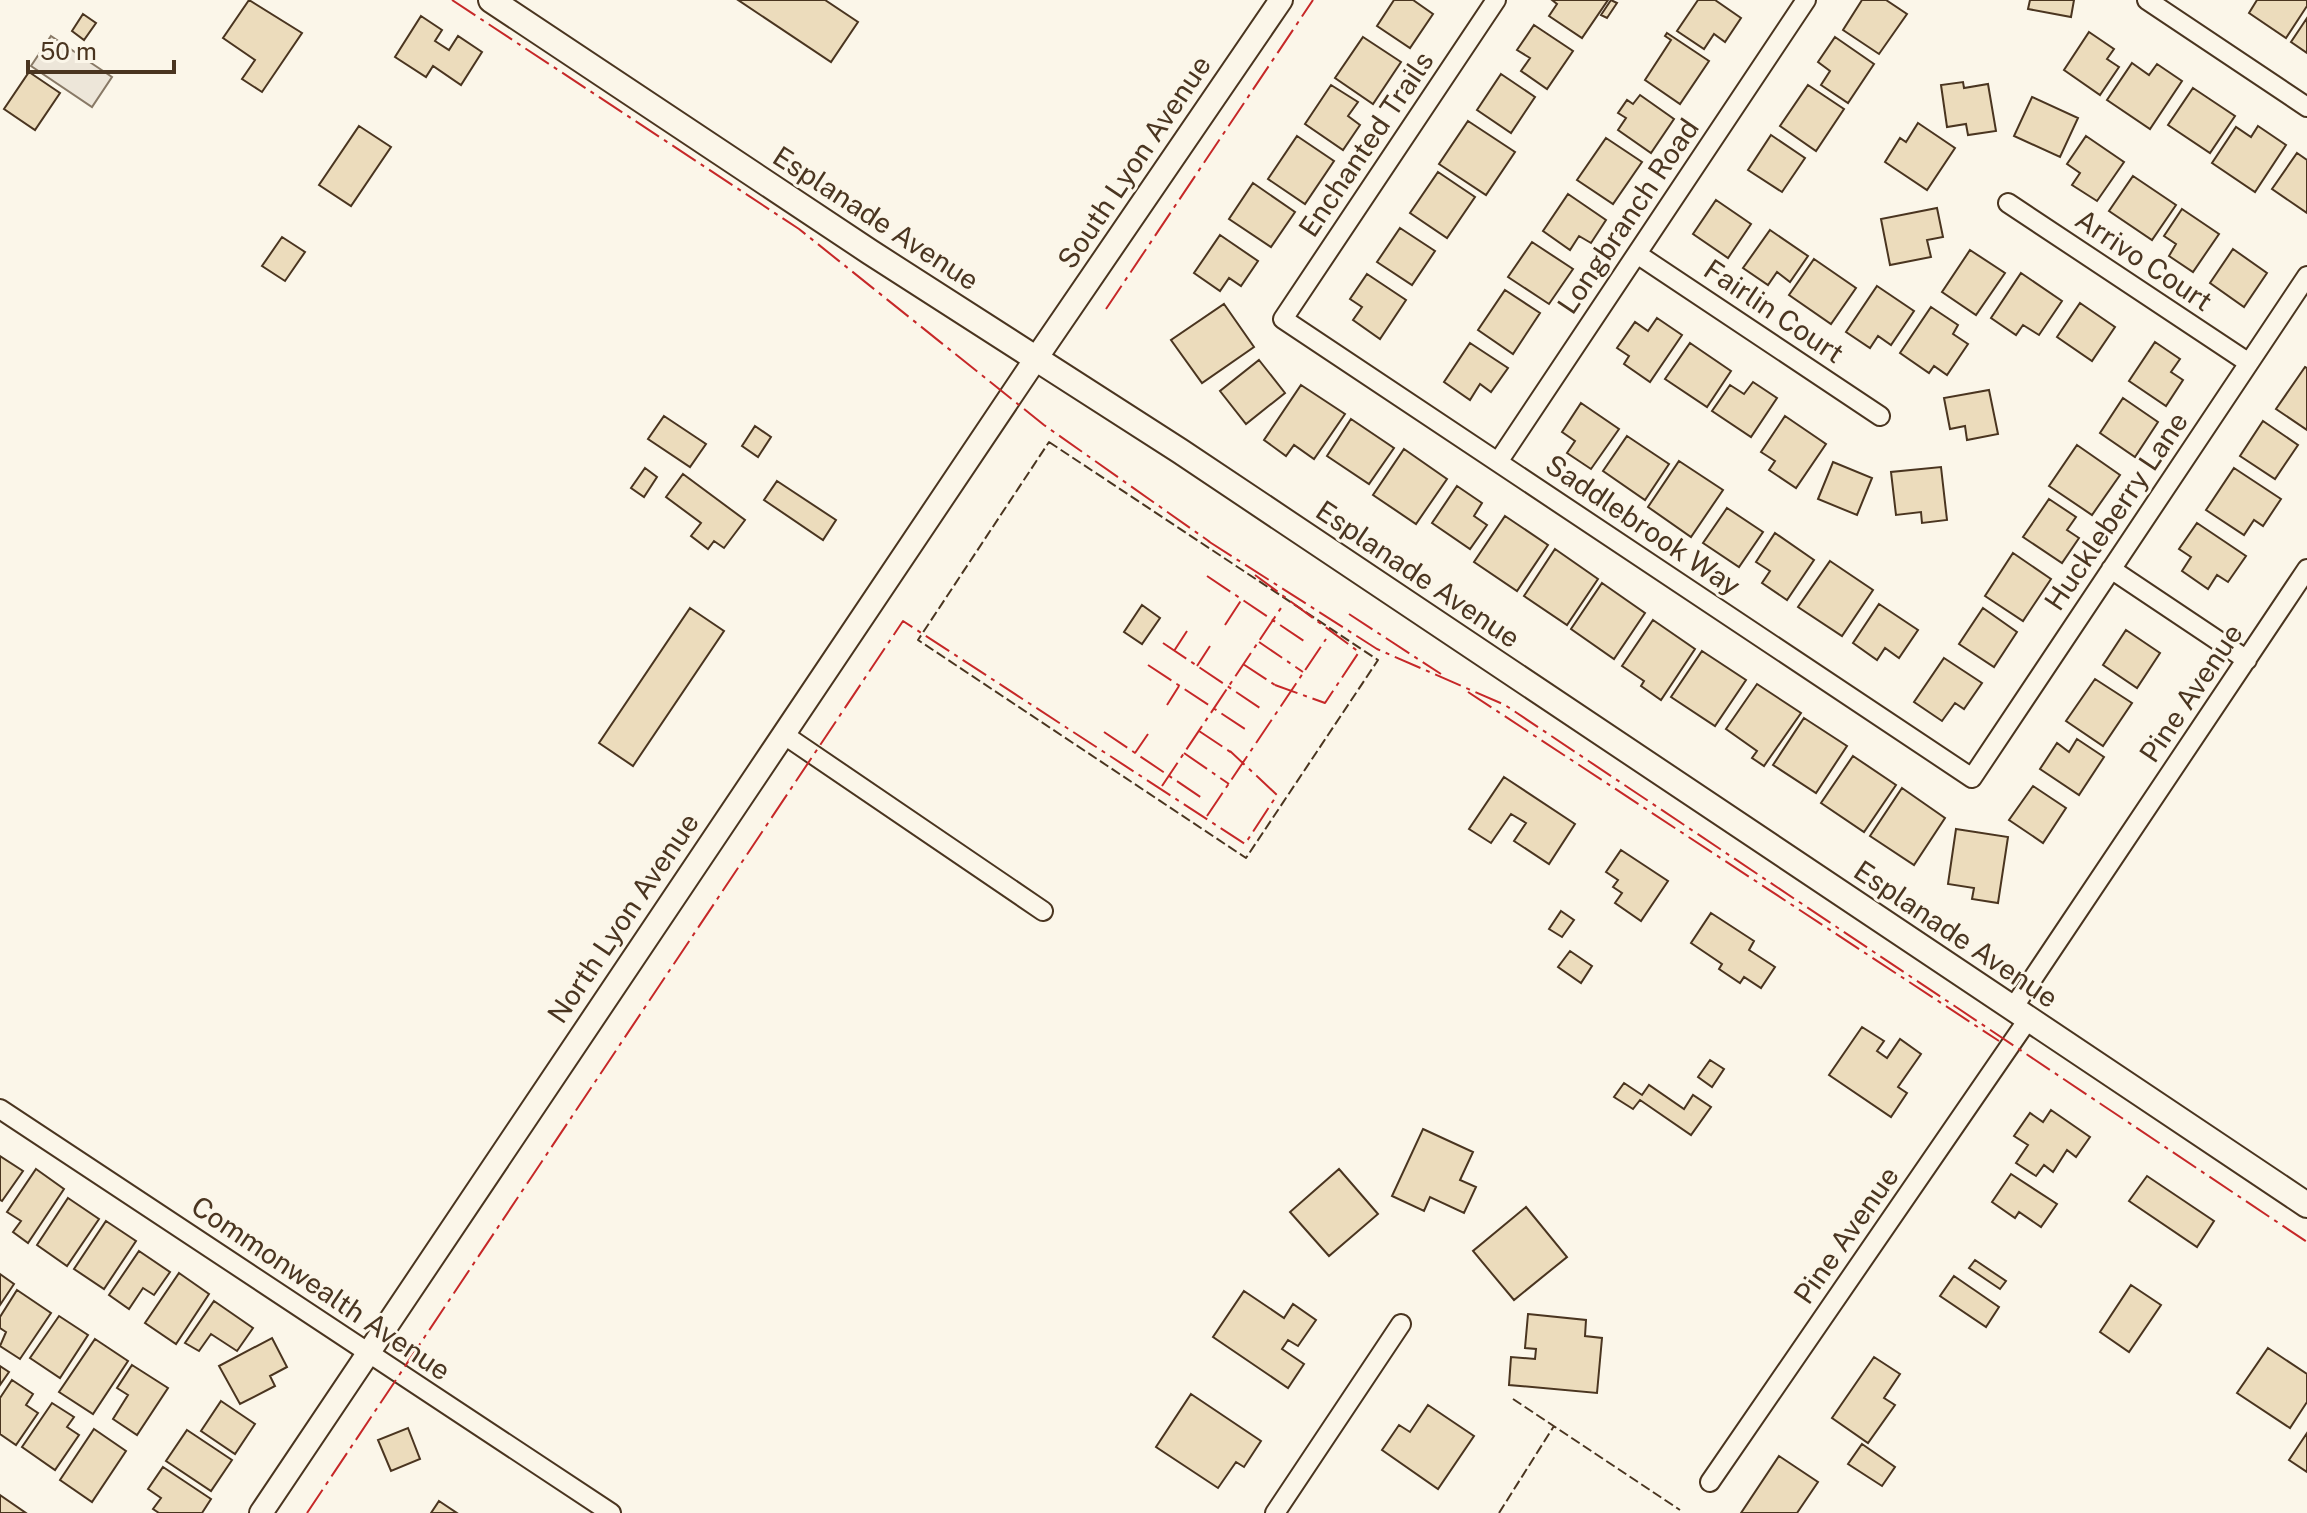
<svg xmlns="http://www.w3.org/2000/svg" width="2307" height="1513" viewBox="0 0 2307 1513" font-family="'Public Sans',sans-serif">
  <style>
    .green { fill: #ede6d9; stroke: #887966; stroke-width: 2 }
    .building { fill: #ecdcbc; stroke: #4a3520; stroke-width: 2 }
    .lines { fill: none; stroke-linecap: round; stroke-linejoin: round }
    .minor-casing { stroke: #4a3520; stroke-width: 22 }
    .tertiary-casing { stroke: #4a3520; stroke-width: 26 }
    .secondary-casing { stroke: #4a3520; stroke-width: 28 }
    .minor { stroke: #fbf6e9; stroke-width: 18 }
    .tertiary { stroke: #fbf6e9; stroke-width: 22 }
    .secondary { stroke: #fbf6e9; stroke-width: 24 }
    .fence { stroke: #4a3520; stroke-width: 2; stroke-dasharray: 10 4; stroke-linecap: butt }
    .power { stroke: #c62828; stroke-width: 2; stroke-dasharray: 28 6 4 6; stroke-linecap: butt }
    .labels { text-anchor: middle; stroke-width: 6; stroke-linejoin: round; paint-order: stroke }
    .street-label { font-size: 28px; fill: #4a3520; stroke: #fbf6e9 }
  </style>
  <rect width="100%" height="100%" fill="#fbf6e9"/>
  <path class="green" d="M51,36L112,77L92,107L31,66Z"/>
  <path class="building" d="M249,0L302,33L262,92L242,79L255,60L223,38Z
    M738,0H825L858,22L831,62Z
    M1394,0H1413L1433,14L1410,48L1377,26Z
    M1552,0H1608L1582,38L1549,16L1557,4Z
    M1611,0L1617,3L1607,18L1601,15Z
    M1698,0H1715L1741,18L1725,42L1714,34L1704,49L1677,31Z
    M1862,0H1886L1907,14L1879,54L1843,30Z
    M2030,0H2074L2071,17L2028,9Z
    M2257,0H2307V6L2286,38L2249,13Z
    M83,14L96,23L84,40L72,31Z
    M421,16L442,30L435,41L449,50L458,36L482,52L461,85L433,66L426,77L395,57Z
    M2307,18V53L2291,42Z
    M1534,25L1573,51L1547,89L1521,71L1530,58L1517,50Z
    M2089,32L2114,49L2107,59L2119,67L2100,95L2064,70Z
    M1667,33L1709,61L1680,104L1645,80L1671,40L1665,36Z
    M1363,37L1401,62L1373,104L1335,78Z
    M1835,37L1874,64L1848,103L1821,85L1830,71L1818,62Z
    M2132,63L2149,75L2157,64L2182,81L2150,129L2107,100Z
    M29,72L60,93L35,130L4,109Z
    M1501,74L1535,97L1511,133L1477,110Z
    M1963,82L1964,88L1988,84L1996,131L1968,135L1966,124L1947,127L1941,85Z
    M1331,85L1358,102L1348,116L1360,125L1343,150L1305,124Z
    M1808,85L1844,109L1816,151L1780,126Z
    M2193,88L2235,116L2210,153L2168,125Z
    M1640,95L1674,119L1651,153L1618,130L1626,118L1618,113L1627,100L1633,104Z
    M2032,97L2078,118L2060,157L2014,136Z
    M1468,121L1515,152L1486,195L1439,164Z
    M1918,123L1955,148L1927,190L1885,162L1900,138L1906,142Z
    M359,126L391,147L351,206L319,185Z
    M2258,126L2286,145L2255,192L2212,163L2236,127L2251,137Z
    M1771,135L1805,158L1782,192L1748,170Z
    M1297,136L1334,161L1305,204L1268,179Z
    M2086,136L2124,162L2097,201L2072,185L2080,173L2067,164Z
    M1606,138L1642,162L1613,204L1577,180Z
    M2297,153L2307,160V213L2272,189Z
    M1438,172L1475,197L1447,238L1410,213Z
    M2133,176L2176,205L2152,240L2109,211Z
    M1253,183L1295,212L1271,247L1229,219Z
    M1568,194L1606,220L1591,243L1579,236L1570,250L1543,231Z
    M1716,200L1751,224L1728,258L1693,234Z
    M1937,208L1943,237L1927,240L1931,257L1890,265L1881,219Z
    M2182,209L2219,234L2193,272L2169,256L2176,244L2164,236Z
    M1400,228L1435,251L1412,285L1377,262Z
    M1770,230L1808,256L1790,282L1777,272L1768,285L1743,268Z
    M1220,235L1258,261L1241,286L1229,278L1220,291L1194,273Z
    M282,237L305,252L285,281L262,266Z
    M1532,242L1573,269L1549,304L1508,277Z
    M2233,249L2267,273L2244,307L2210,283Z
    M1970,250L2005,273L1976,315L1942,292Z
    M1814,259L1856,288L1831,324L1789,295Z
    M2021,273L2062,301L2039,335L2023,325L2016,335L1991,318Z
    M1367,274L1406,300L1380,339L1353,320L1362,307L1350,299Z
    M1877,286L1914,311L1891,345L1878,336L1870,348L1846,332Z
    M1505,290L1540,313L1513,354L1478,330Z
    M2080,303L2115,327L2092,361L2057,337Z
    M1224,304L1254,347L1202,383L1171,340Z
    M1931,307L1958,325L1953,334L1968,344L1947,375L1934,366L1929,373L1900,353Z
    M1657,318L1682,335L1650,382L1624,364L1629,356L1617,348L1635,322L1648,331Z
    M2155,342L2180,359L2171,372L2183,380L2166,406L2129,381Z
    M1470,343L1508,368L1491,392L1480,384L1470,400L1444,382Z
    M1690,343L1731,371L1707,407L1665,379Z
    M1259,360L1285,393L1246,424L1220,391Z
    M2305,367L2307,368V430L2276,409Z
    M1753,382L1777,398L1751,437L1712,411L1730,385L1744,394Z
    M1301,385L1345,414L1314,459L1294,445L1286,456L1264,440Z
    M1989,390L1998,434L1967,440L1965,426L1950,429L1944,398Z
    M2123,398L2158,422L2135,457L2100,433Z
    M1581,403L1619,429L1591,469L1567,453L1575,441L1562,432Z
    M664,416L706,444L690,467L648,439Z
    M1785,416L1826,444L1796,488L1769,470L1775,461L1761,452Z
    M1351,419L1394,448L1369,484L1327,456Z
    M2263,421L2298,445L2275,479L2240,456Z
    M755,426L771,437L758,457L742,446Z
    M1627,436L1669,464L1645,500L1603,471Z
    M2077,445L2120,475L2092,515L2049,486Z
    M1404,449L1447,479L1416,524L1373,495Z
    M1679,461L1723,490L1691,537L1648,507Z
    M1833,462L1872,478L1857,515L1818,499Z
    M1941,467L1947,520L1922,523L1921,512L1896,515L1891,472Z
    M645,468L657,477L644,497L631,488Z
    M2234,468L2281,499L2263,526L2254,520L2244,535L2206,510Z
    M683,474L745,520L724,548L714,541L708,549L691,536L701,523L666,497Z
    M777,481L836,520L823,540L764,500Z
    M1457,486L1482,503L1474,516L1487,525L1470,549L1432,523Z
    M2049,499L2076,517L2067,530L2079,538L2062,563L2023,537Z
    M1727,508L1763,532L1739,567L1703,543Z
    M1505,516L1548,545L1517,591L1474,562Z
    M2197,523L2246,556L2228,582L2217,575L2208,589L2182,571L2191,557L2179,549Z
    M1775,533L1814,560L1787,600L1762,583L1770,571L1756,562Z
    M1555,549L1598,579L1567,625L1524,596Z
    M2013,553L2051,579L2023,621L1985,596Z
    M1830,561L1873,590L1842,636L1798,607Z
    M1602,583L1645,613L1614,659L1571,629Z
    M1879,604L1918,630L1899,658L1885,648L1877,660L1853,643Z
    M1142,605L1160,618L1142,644L1124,632Z
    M690,608L724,631L633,766L599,743Z
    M1983,608L2017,632L1994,667L1959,644Z
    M1653,620L1695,649L1661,700L1641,686L1644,681L1622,666Z
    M2126,630L2160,653L2137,688L2103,665Z
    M1702,651L1746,680L1715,726L1671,697Z
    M1944,658L1982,683L1964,709L1955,703L1942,721L1914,702Z
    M2095,679L2132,703L2103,746L2066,721Z
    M1757,684L1801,713L1764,766L1752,758L1757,751L1726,729Z
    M1804,718L1847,746L1816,793L1773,765Z
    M2077,739L2104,757L2079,795L2040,769L2057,743L2069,752Z
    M1853,756L1896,785L1864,832L1821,803Z
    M1504,777L1575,824L1549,864L1514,841L1526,823L1511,814L1491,843L1469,829Z
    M2033,786L2066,808L2043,843L2009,820Z
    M1902,788L1945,818L1914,865L1870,836Z
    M1956,829L2008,837L1998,903L1972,899L1974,888L1948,884Z
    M1621,850L1668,881L1641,921L1615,903L1622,893L1613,887L1618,880L1606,872Z
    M1561,911L1574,920L1562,937L1549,929Z
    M1711,913L1754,941L1749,950L1775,967L1761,988L1744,977L1740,983L1719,969L1722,964L1691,943Z
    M1570,951L1592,966L1581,983L1558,967Z
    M1862,1027L1884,1041L1877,1051L1887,1058L1900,1039L1921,1054L1898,1087L1907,1093L1891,1117L1829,1075Z
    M1710,1060L1724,1069L1712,1087L1698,1077Z
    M1624,1083L1642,1095L1649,1085L1684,1109L1693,1095L1711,1107L1691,1135L1640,1100L1633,1109L1614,1097Z
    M2051,1110L2090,1137L2076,1157L2067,1150L2053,1172L2044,1165L2036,1176L2016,1163L2028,1145L2014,1136L2030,1113L2043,1122Z
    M1423,1129L1473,1152L1460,1180L1476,1187L1464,1213L1430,1197L1424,1211L1392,1196Z
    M0,1156L23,1171L2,1201L0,1200Z
    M36,1169L64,1189L28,1243L13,1232L21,1221L7,1212Z
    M1339,1169L1378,1214L1329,1256L1290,1212Z
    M2011,1174L2057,1204L2041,1227L2019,1212L2015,1218L1992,1202Z
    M2147,1176L2214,1221L2197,1247L2129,1201Z
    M68,1198L99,1219L67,1266L37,1245Z
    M1526,1207L1567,1257L1514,1300L1473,1251Z
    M106,1221L136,1241L104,1289L74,1269Z
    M139,1251L170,1272L154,1295L143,1288L129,1309L109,1295Z
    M1975,1260L2006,1281L2000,1289L1969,1268Z
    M179,1273L209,1294L176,1344L145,1323Z
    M0,1274L14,1284L0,1305Z
    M1954,1276L1999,1307L1986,1327L1940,1296Z
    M2131,1285L2161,1305L2129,1352L2100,1332Z
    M17,1290L51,1313L20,1359L0,1346L6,1332L0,1328V1317Z
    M1244,1291L1284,1318L1293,1304L1316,1320L1298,1346L1288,1340L1282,1349L1304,1364L1288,1388L1213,1337Z
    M214,1301L253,1328L237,1351L211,1334L199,1351L185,1343Z
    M1528,1314L1586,1320L1585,1336L1602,1338L1597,1393L1509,1385L1511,1357L1535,1359L1536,1349L1525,1348Z
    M59,1316L88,1335L60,1378L30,1358Z
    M272,1338L287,1367L270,1376L275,1386L240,1404L219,1366Z
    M95,1339L128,1361L93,1414L59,1392Z
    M2268,1348L2307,1374V1402L2290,1428L2237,1393Z
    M1874,1357L1900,1374L1884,1398L1895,1405L1868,1443L1832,1418Z
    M132,1365L168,1388L137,1435L113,1419L128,1395L117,1388Z
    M0,1366L9,1372L0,1385Z
    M12,1380L33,1394L26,1405L38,1413L16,1445L0,1434V1398Z
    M1191,1394L1261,1441L1244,1467L1236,1462L1218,1488L1156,1447Z
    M221,1401L255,1424L235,1454L201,1431Z
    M52,1403L74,1417L67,1427L79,1435L55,1470L22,1447Z
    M1428,1405L1474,1436L1438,1489L1382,1450L1399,1425L1410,1432Z
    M408,1428L420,1459L391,1471L378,1440Z
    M94,1429L126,1451L92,1502L60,1480Z
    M187,1430L232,1460L211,1491L166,1461Z
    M2307,1433V1472L2289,1460Z
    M1862,1444L1895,1467L1882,1486L1848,1464Z
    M1779,1456L1818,1482L1797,1513H1741Z
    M163,1467L211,1499L202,1513H159L153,1509L161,1498L148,1489Z
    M0,1495L26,1513H0Z
    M439,1501L457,1513H431Z"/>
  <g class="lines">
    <g class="minor-casing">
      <path id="minor" d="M1496,0L1283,319L1972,778L2307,276
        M2147,0L2307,107
        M2008,203L2249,363
        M1637,254L1880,416
        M1498,462L1806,0
        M2111,569L2247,660
        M783,734L1043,911
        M2013,1008L2307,569
        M0,1109L611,1513
        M1710,1482L2029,1018
        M1275,1513L1401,1324"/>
    </g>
    <g class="tertiary-casing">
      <path id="tertiary" d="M261,1513L1037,357L1281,0"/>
    </g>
    <g class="secondary-casing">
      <path id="secondary" d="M491,0L870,252L1180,451L2307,1205"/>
    </g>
    <use href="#minor" class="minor"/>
    <use href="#tertiary" class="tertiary"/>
    <use href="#secondary" class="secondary"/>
    <path class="fence" d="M1049,442L1378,660L1246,858L918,640Z
      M1513,1399L1680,1510
      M1499,1513L1554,1426"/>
    <path class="power" d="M452,0L799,229L1044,425L1210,542
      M1106,309L1313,0
      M1208,541L1377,649L1505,705L2307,1242
      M1255,575L1359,652L1325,703L1275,685
      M1207,576L1304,641
      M1349,614L1441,674
      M1225,625L1242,599
      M1259,642L1303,672
      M1163,643L1260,708
      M1174,651L1187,631
      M1243,664L1275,685
      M1148,665L1245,729
      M1197,666L1210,646
      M1468,692L1999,1041
      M1167,705L1179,686
      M1199,731L1232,753
      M1104,732L1202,798
      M1135,753L1148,734
      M1184,753L1229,784
      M1162,786L1281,608
      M1207,816L1326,639
      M307,1513L903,621L1245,844L1277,795L1230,751"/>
  </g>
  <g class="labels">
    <g class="street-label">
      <text transform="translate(1366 144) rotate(-56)" y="10">Enchanted Trails</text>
      <text transform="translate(1134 162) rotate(-56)" y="10">South Lyon Avenue</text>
      <text transform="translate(1628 216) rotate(-56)" y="10">Longbranch Road</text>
      <text transform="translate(876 218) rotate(33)" y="10">Esplanade Avenue</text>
      <text transform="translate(2144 260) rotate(34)" y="10">Arrivo Court</text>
      <text transform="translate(1774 311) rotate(34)" y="10">Fairlin Court</text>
      <text transform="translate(2116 511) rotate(-56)" y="10">Huckleberry Lane</text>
      <text transform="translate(1643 525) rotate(34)" y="10">Saddlebrook Way</text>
      <text transform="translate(1418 574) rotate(34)" y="10">Esplanade Avenue</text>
      <text transform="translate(2191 693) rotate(-56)" y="10">Pine Avenue</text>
      <text transform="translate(623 918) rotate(-56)" y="10">North Lyon Avenue</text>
      <text transform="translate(1956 934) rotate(34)" y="10">Esplanade Avenue</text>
      <text transform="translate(1846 1235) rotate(-55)" y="10">Pine Avenue</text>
      <text transform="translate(321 1288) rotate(34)" y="10">Commonwealth Avenue</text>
    </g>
  </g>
  <path d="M28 60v12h146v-12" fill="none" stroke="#4a3520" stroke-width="4"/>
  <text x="40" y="60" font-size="24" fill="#4a3520" stroke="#fbf6e9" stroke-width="6" paint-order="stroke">50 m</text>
</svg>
